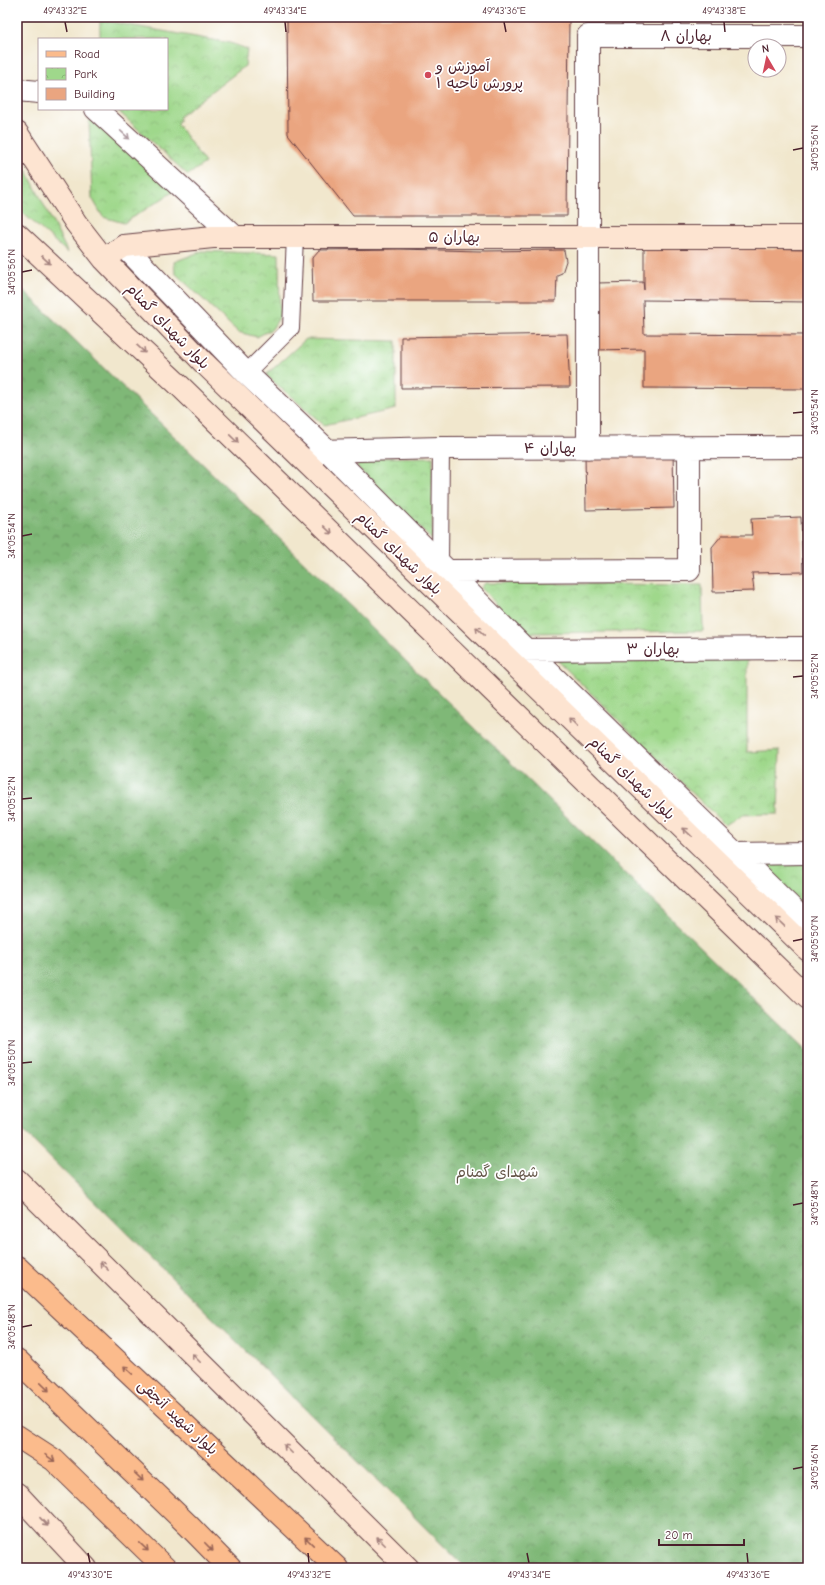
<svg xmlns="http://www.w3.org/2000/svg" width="825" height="1585" viewBox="0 0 825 1585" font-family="'Comic Neue','Playpen Sans Arabic',sans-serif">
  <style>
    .forest { fill: url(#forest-crowns); stroke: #646c51 }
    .park { fill: url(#park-crowns); stroke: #747c5b }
    .building { fill: #eaa580 }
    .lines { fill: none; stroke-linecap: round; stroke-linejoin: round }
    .lane-casing { stroke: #633d43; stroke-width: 18 }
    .street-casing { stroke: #633d43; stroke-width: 24 }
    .secondary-casing { stroke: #633d43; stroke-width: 24 }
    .primary-casing { stroke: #633d43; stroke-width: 24 }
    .lane { stroke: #fff; stroke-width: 16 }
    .street { stroke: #fff; stroke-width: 22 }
    .secondary { stroke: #fde4d1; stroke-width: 22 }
    .primary { stroke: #fbbb8c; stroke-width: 22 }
    .oneway { stroke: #ae9aa0 }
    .oneway2 { stroke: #a4827e }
    .oneway3 { stroke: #9a6557 }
    .ticks { fill: none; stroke: #4a1f2b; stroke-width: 1.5 }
    .poi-dot { fill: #d1495b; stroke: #fff; stroke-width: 1.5 }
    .labels { text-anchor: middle; stroke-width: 3.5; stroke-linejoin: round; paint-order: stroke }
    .street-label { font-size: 15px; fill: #4a1f2b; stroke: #fff }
    .poi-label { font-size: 15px; fill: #4a1f2b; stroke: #fff; text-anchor: start }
    .park-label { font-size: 15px; fill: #645648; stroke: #fff }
    .neatline { fill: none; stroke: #4a1f2b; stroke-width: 1.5 }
    .ticks-label { font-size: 10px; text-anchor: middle; fill: #4a1f2b }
  </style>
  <defs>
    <pattern id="forest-crowns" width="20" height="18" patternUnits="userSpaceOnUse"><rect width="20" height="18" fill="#7fb877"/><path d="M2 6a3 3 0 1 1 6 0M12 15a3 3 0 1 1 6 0" fill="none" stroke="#6a9562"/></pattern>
    <pattern id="park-crowns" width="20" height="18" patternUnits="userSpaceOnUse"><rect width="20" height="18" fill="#9fd88b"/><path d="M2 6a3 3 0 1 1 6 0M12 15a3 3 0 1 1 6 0" fill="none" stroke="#8ab978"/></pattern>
  </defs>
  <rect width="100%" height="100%" fill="#fff"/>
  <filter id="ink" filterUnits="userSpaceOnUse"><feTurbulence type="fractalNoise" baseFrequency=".025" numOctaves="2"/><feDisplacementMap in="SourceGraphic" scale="8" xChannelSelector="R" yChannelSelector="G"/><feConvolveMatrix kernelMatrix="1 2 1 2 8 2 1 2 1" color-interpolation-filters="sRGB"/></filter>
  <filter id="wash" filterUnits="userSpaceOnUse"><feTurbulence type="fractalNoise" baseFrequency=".012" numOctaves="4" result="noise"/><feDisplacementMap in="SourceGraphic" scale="16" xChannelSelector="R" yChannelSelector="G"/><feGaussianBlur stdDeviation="0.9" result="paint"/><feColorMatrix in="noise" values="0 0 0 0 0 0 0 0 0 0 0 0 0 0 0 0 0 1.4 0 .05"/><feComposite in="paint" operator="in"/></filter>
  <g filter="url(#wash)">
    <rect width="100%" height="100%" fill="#f1e7cd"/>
    <path class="forest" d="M17,284L808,1051V1568H466L17,1125Z"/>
    <path class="park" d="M100,20L230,43L247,49L245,66L180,116L178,125L205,163L188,175L116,109H167V39H100Z
      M96,114L176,190L124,223L103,217L92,198L89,120Z
      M26,169L68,253L17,208V174Z
      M202,251L279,254L280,316L272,329L257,337L238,332L175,273L174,262Z
      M306,339L396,341V409L324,425L266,375Z
      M433,457L432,540L357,467L360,458Z
      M485,583L702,585L703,631L524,633L481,588Z
      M747,652V752L780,750L778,814L742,815L725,825L551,654Z
      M808,860V912L767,871V861Z"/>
    <g id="blocks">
      <path class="building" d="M287,17H569L567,216H353L288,134Z
        M644,246L808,249V302L643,300L644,334L808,335V389L644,388V349L596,350V283L643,282L644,290Z
        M399,249L481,251L564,250L566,261L562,273L557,275L556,301H313L312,258L319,250Z
        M567,334L570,387L401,388V337Z
        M673,452L674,508L586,510L585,454Z
        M801,517L803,572L752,573L754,591L713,592L712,547L722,535H752L751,519Z"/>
    </g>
  </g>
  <g filter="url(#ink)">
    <use href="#blocks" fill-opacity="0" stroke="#633d43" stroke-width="1"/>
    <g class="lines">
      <g class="lane-casing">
        <path id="lane" d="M246,373L291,328L295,237
          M440,564L441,448"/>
      </g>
      <g class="street-casing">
        <path id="street" d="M17,90L39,92
          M96,109L235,237
          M124,246L246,373L328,451L526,650L808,924
          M588,448V36H808
          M319,451L441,448L808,447
          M447,571L689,570V448
          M518,650L808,648
          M736,854L808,853"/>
      </g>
      <g class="secondary-casing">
        <path id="secondary" d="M17,133L76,223L104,259L204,363L808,950
          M17,234L181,387L808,998
          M104,259L124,246L213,237H808
          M17,1180L408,1568
          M17,1494L86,1568"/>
      </g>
      <g class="primary-casing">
        <path id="primary" d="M17,1267L337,1568
          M17,1360L189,1526L230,1568
          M17,1436L54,1460L165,1568"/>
      </g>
      <use href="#lane" class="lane"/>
      <use href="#street" class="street"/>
      <use href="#secondary" class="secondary"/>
      <use href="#primary" class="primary"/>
    </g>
    <defs><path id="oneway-shaft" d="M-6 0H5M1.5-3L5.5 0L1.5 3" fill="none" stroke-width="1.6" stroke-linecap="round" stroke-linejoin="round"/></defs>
    <use class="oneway" href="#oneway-shaft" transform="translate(125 135) rotate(43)"/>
    <g class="oneway2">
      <use href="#oneway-shaft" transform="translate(46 260) rotate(43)"/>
      <use href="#oneway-shaft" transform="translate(141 349) rotate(43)"/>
      <use href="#oneway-shaft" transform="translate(234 439) rotate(44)"/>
      <use href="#oneway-shaft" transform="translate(328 530) rotate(44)"/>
      <use href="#oneway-shaft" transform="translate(480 631) rotate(-136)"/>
      <use href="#oneway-shaft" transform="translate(573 722) rotate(-136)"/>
      <use href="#oneway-shaft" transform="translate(687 832) rotate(-136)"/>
      <use href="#oneway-shaft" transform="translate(780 922) rotate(-136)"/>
      <use href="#oneway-shaft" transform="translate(104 1266) rotate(-135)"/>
      <use href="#oneway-shaft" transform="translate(196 1358) rotate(-135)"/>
      <use href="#oneway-shaft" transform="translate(288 1449) rotate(-135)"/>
      <use href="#oneway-shaft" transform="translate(44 1522) rotate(47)"/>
      <use href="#oneway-shaft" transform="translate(381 1541) rotate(-135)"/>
    </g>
    <g class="oneway3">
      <use href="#oneway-shaft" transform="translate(128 1370) rotate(-137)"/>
      <use href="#oneway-shaft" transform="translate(45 1387) rotate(44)"/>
      <use href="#oneway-shaft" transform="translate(50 1458) rotate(35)"/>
      <use href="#oneway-shaft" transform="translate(139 1477) rotate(44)"/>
      <use href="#oneway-shaft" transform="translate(309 1541) rotate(-136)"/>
      <use href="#oneway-shaft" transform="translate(144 1547) rotate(44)"/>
      <use href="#oneway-shaft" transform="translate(209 1547) rotate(46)"/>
    </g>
  </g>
  <path class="ticks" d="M65,22L67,32M285,22L286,32M504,22L506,32M724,22L725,32M793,150L803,148M22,272L32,270M793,413L803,412M22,536L32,534M793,677L803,676M22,799L32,798M793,941L803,939M22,1063L32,1062M793,1205L803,1203M22,1327L32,1325M793,1469L803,1467M88,1553L90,1563M308,1553L309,1563M527,1553L529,1563M747,1553L748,1563"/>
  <circle class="poi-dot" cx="428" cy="75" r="4"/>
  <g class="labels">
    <g class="street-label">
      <text x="686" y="41">بهاران ۸</text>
      <text x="454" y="242">بهاران ۵</text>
      <text transform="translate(168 326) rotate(46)" y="5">بلوار شهدای گمنام</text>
      <text x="550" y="453">بهاران ۴</text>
      <text transform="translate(399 553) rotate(44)" y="5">بلوار شهدای گمنام</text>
      <text x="653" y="654">بهاران ۳</text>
      <text transform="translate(632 778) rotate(44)" y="5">بلوار شهدای گمنام</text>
      <text transform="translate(178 1417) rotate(43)" y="5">بلوار شهید آنجفی</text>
    </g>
    <g class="poi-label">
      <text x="436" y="71">آموزش و<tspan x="436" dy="17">پرورش ناحیه ۱</tspan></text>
    </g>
    <g class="park-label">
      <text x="497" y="1177">شهدای گمنام</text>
    </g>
  </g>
  <rect width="825" height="1585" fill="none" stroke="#fff" stroke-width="44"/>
  <rect x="38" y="38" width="130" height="72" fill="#ffffff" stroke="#b7a5aa"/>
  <rect x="46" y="51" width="20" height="6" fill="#fbbb8c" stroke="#b7a5aa"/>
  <text x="74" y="58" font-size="12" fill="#4a1f2b">Road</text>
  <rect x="46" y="68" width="20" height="12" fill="url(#park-crowns)" stroke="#b7a5aa"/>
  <text x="74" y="78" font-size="12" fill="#4a1f2b">Park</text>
  <rect x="46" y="88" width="20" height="12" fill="#eaa580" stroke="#b7a5aa"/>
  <text x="74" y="98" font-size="12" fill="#4a1f2b">Building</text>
  <g transform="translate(767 58) rotate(351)"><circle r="19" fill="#ffffff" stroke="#b7a5aa"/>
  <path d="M0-3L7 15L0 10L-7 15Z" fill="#d1495b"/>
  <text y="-6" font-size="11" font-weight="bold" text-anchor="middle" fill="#4a1f2b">N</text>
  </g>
  <path d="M659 1539v6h85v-6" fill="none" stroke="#4a1f2b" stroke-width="2"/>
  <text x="665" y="1539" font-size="12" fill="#4a1f2b" stroke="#ffffff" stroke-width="3" paint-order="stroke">20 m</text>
  <rect x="22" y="22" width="781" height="1541" class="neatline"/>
  <g class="ticks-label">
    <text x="65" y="14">49°43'32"E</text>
    <text x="285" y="14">49°43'34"E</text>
    <text x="504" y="14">49°43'36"E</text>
    <text x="724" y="14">49°43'38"E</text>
    <text transform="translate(814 148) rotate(-90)" y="4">34°05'56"N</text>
    <text transform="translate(11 272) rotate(-90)" y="4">34°05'56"N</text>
    <text transform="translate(814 412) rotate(-90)" y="4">34°05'54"N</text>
    <text transform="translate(11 536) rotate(-90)" y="4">34°05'54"N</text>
    <text transform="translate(814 676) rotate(-90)" y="4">34°05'52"N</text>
    <text transform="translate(11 799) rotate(-90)" y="4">34°05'52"N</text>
    <text transform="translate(814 939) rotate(-90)" y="4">34°05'50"N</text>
    <text transform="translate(11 1063) rotate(-90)" y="4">34°05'50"N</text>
    <text transform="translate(814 1203) rotate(-90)" y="4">34°05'48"N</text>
    <text transform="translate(11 1327) rotate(-90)" y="4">34°05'48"N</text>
    <text transform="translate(814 1467) rotate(-90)" y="4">34°05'46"N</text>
    <text x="90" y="1578">49°43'30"E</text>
    <text x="309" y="1578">49°43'32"E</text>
    <text x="529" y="1578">49°43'34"E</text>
    <text x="748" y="1578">49°43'36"E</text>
  </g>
</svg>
